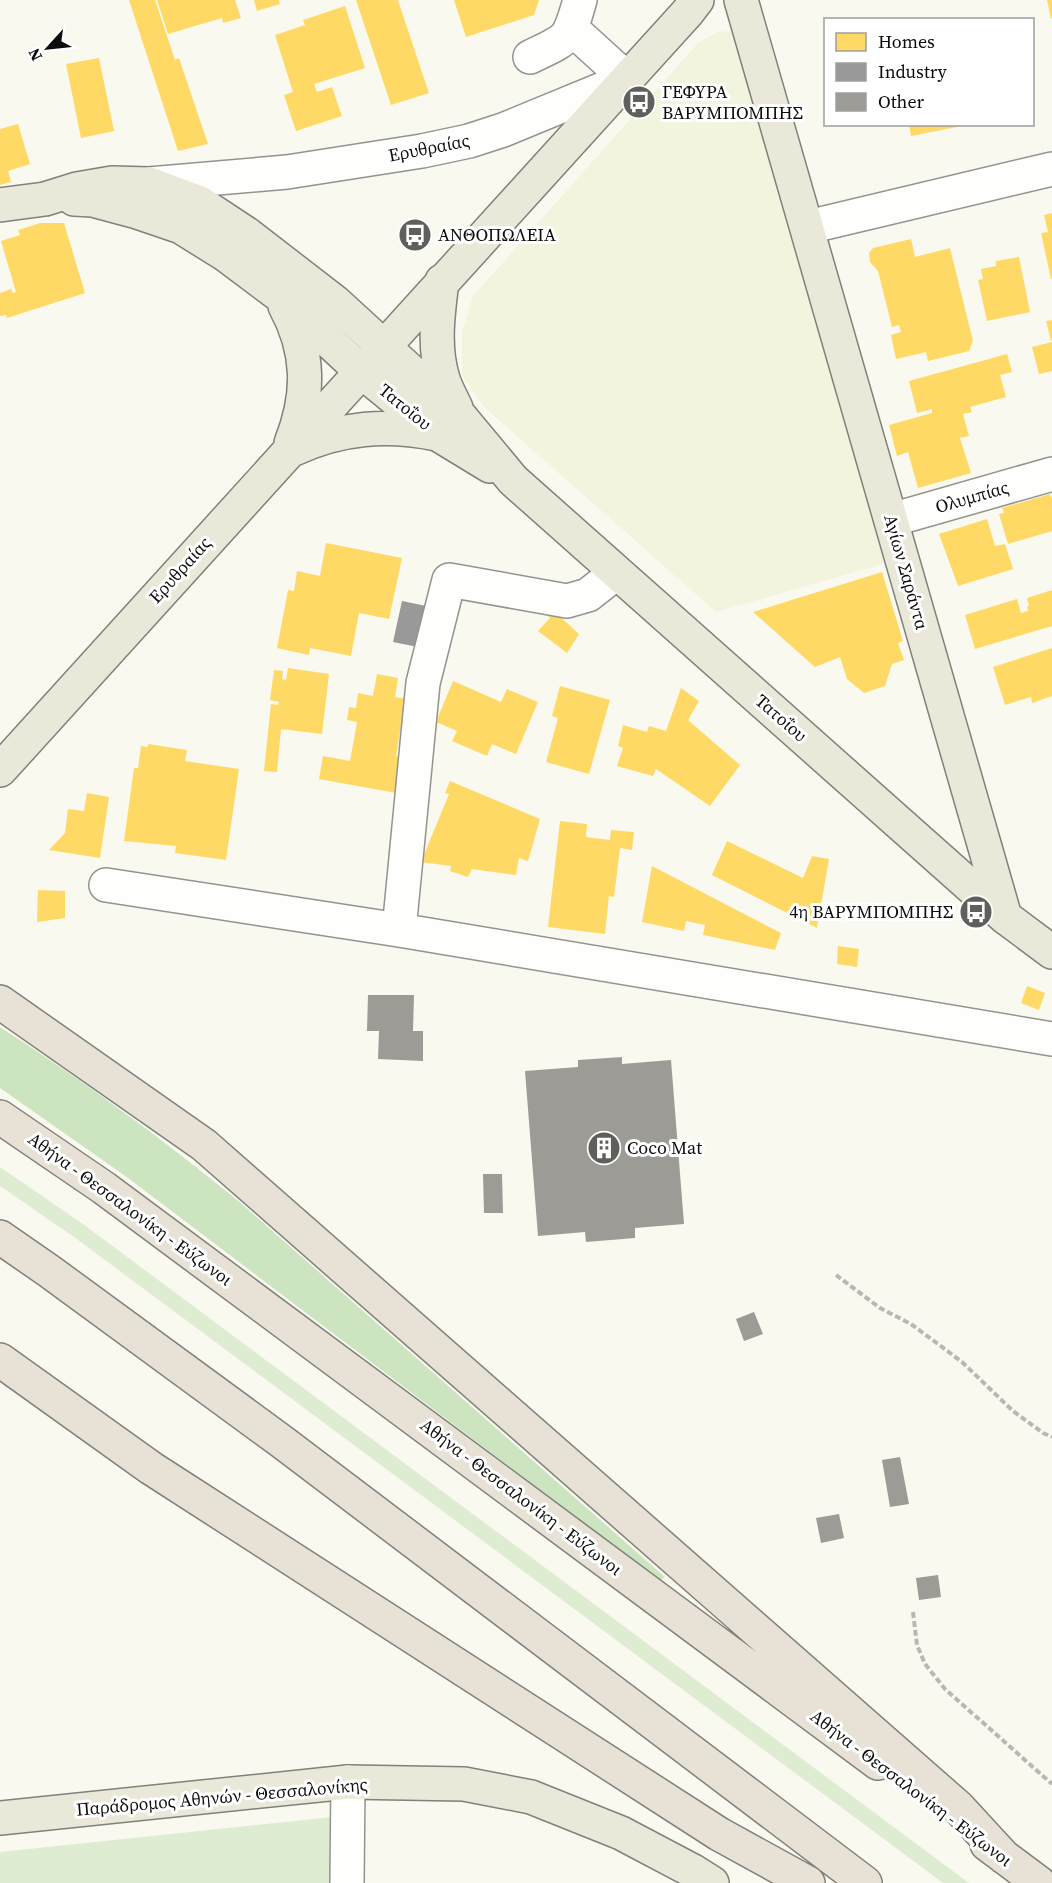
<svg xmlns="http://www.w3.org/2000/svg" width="1052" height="1883" viewBox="0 0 1052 1883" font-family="'Source Serif 4',serif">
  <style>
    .farmland { fill: #f2f4de }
    .green { fill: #deedd2 }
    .forest { fill: #cde4c1 }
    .homes { fill: #ffd966 }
    .industry { fill: #999 }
    .building { fill: #9c9b96 }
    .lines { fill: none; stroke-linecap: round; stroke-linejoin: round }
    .minor-casing { stroke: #93938f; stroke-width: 36 }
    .major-casing { stroke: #80807c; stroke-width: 36 }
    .highway-casing { stroke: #80807c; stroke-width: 36 }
    .path { stroke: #b7b7b5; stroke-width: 4; stroke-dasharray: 6 3; stroke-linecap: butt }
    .minor { stroke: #fefefd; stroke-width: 33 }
    .major { stroke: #eae9d9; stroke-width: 33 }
    .highway { stroke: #e7e1d6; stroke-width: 33 }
    .labels { text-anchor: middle; stroke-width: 6; stroke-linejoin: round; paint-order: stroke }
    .poi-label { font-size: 18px; fill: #0c0c0c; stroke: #fff; text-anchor: start }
    .street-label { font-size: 18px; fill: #0c0c0c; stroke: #fff }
  </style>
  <rect width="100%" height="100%" fill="#f9f9f0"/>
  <path class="farmland" d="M731,31L738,52L886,563L716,612L484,407L462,375V333L473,296L698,43L717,32Z"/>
  <path class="green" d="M0,1167L83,1224L969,1883H943L74,1237L0,1186Z
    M333,1817L334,1883H0V1852Z"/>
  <path class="forest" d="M0,1027C82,1080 160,1137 236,1199L665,1577L660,1581L128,1178L0,1088Z"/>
  <path class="homes" d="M129,0H155L175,60L179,58L208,144L178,151Z
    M157,0H235L241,18L223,23L222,18L168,34Z
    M254,0H279L280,4L257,11Z
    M356,0H398L429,93L391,105Z
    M454,0H539L534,15L466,37Z
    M1047,0H1052V18L1051,19Z
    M345,6L365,68L314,84L317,92L332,87L342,116L296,131L284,95L293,92L275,35L305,25L303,20Z
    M99,58L114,131L81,138L66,64Z
    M18,124L30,164L8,171L11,182L0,185V129Z
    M909,124H962V126L911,136Z
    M1052,213V279H1051L1041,233L1048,232L1044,215Z
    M40,223H64L85,293L7,318L6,315L0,316V293L11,289L13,293L16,292L1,241L20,235L18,230Z
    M911,239L915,257L950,248L973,341L969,351L928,361L926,352L896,359L891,335L901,332L899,325L892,327L878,271L870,262L869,253L873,248Z
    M1019,257L1030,312L987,321L978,280L983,279L981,269L996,266V261Z
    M1052,320V341H1051L1046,321Z
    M1052,342V371L1039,374L1032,347Z
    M1007,354L1012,372L1000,375L1006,397L970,407L972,412L963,414L969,436L960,438L971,473L918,488L908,452L897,456L889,425L932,413V409L917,413L909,381Z
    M1050,494L1052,498V531L1008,544L999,514L1004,513L1002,508Z
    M987,519L995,546L1005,544L1013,569L958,586L939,534Z
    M326,543L402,558L389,619L359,613L351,656L310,648L309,655L277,648L288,590L294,591L297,571L320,576Z
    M882,572L903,641L898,643L904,660L892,664L885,686L864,693L847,679L840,657L815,667L753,612Z
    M1052,590V626L975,649L965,615L1017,599L1021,613L1028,611L1027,606H1029L1027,598Z
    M545,603L579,634L567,653L538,631L550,618L540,609Z
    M1052,648V696L1032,703L1031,697L1005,705L993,667Z
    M288,668L329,674L322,734L281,729L277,772L264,771L271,704L278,705L279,702L270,700L274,670L283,671L282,679L286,680Z
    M377,674L398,678L395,697L408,699L404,720L402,719L396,756L408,759L402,794L319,779L323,756L350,761L357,722L347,720L349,707L356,708L358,693L373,696Z
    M453,681L501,702L507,689L538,702L516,754L492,744L487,756L452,741L457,731L436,722Z
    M560,686L610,700L589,774L546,762L558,718L552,716Z
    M681,688L699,701L688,720L740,765L710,806L656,769L653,776L617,766L623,748L618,746L623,725L647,732L649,726L666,731Z
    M148,744L187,750L185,761L239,769L226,860L175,853L176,846L124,841L134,768H138L141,746L148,747Z
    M450,781L540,819L528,861L519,858L516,875L472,869L468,877L450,871L451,866L421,862L449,794L445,793Z
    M87,793L109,797L100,858L49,850L65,833L68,809L84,811Z
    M560,821L587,824L586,837L610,840L611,830L634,832L632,850L620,848L614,897L609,896L605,934L548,927Z
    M727,841L803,878L812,856L829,859L817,928L712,875Z
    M652,866L781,933L775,950L703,935L705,925L686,921L684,931L642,922Z
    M38,890L65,891V918L37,922Z
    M838,946L859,949L857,967L837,964Z
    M1027,986L1045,993L1039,1010L1021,1003Z"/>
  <path class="industry" d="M402,601L431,607L423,648L393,642Z"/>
  <path class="building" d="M368,995H414L413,1031H423V1061L378,1059L379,1031H367Z
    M622,1057V1064L671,1060L684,1224L635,1228V1238L586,1242L585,1232L538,1236L525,1071L578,1067V1060Z
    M483,1174H502L503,1213H484Z
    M754,1312L763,1334L744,1341L736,1319Z
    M900,1457L909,1504L890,1507L882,1460Z
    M839,1514L844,1538L821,1543L816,1518Z
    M938,1575L941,1597L919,1600L916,1578Z"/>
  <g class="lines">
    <g class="minor-casing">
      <path id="minor" d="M530,57C569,38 568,42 580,0
        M149,184L287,172L422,151L469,141L503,130L627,79L572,29
        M808,227L1052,169
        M891,520L1052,474
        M106,885L399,930L1052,1039
        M399,930L423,683L449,580L567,601L588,595L616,573
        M347,1883L348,1782"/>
    </g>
    <g class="major-casing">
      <path id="major" d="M741,0L1005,917
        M74,199L93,200L134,211L181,227L226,255L278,294L361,371L439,435L490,466
        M0,205L45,199L77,189L112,183L149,184L200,203L247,234L335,302L383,346L459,415L513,480L1005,917L1052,952
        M442,281C438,313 433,347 443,379C446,389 452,399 456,408
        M285,306C310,352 310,395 291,443
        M294,449C341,427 387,424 437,434
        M0,770L687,13L697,0
        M0,1818L348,1782L464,1784L531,1797L621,1833L693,1871L712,1883"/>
    </g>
    <g class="highway-casing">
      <path id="highway" d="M0,1002L204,1145L958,1807L1004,1857
        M0,1117L104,1188L878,1763
        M0,1237L49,1271L281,1441L865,1883
        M0,1360L151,1468L719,1834L808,1883
        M987,1844L1039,1883"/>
    </g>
    <path class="path" d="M836,1275L880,1308L911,1324L934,1341L962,1362L1013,1411L1043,1433L1052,1437
      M913,1612L917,1645L925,1664L945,1689L1052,1784"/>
    <use href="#minor" class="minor"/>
    <use href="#major" class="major"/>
    <use href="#highway" class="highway"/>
  </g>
  <defs>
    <g id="bus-disc" transform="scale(1.725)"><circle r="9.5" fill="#5f5f5c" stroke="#fff"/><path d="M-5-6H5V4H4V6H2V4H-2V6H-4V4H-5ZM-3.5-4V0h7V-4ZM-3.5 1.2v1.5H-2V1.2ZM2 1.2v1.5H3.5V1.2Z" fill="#fff"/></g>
    <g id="building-disc" transform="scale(1.725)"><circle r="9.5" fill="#5f5f5c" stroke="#fff"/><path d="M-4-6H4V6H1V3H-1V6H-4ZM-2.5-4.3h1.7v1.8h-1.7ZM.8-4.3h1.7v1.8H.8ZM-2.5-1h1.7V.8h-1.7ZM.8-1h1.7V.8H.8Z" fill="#fff"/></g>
  </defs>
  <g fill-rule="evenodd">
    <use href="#bus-disc" x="639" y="102"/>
    <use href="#bus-disc" x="415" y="235"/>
    <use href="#bus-disc" x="976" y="912"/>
    <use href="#building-disc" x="604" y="1148"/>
  </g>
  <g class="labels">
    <g class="poi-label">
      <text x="662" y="98">ΓΕΦΥΡΑ<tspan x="662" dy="21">ΒΑΡΥΜΠΟΜΠΗΣ</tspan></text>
      <text x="438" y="241">ΑΝΘΟΠΩΛΕΙΑ</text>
      <text x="953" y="918" text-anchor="end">4η ΒΑΡΥΜΠΟΜΠΗΣ</text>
      <text x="627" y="1154">Coco Mat</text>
    </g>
    <g class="street-label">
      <text transform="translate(429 148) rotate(-11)" y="6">Ερυθραίας</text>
      <text transform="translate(405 407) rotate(39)" y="6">Τατοΐου</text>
      <text transform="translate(972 497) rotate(-16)" y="6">Ολυμπίας</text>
      <text transform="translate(180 570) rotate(-48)" y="6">Ερυθραίας</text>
      <text transform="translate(906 572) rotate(74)" y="6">Αγίων Σαράντα</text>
      <text transform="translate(781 718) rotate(41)" y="6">Τατοΐου</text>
      <text transform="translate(130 1209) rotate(36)" y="6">Αθήνα - Θεσσαλονίκη - Εύζωνοι</text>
      <text transform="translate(521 1497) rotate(37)" y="6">Αθήνα - Θεσσαλονίκη - Εύζωνοι</text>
      <text transform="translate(911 1788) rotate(37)" y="6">Αθήνα - Θεσσαλονίκη - Εύζωνοι</text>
      <text transform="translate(222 1797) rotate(-5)" y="6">Παράδρομος Αθηνών - Θεσσαλονίκης</text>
    </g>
  </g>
  <rect x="824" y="18" width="210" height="108" fill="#ffffff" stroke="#9e9e9e" stroke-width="1.5"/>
  <rect x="836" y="33" width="30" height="18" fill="#ffd966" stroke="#9e9e9e" stroke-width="1.5"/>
  <text x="878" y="48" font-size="18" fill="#0c0c0c">Homes</text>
  <rect x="836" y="63" width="30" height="18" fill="#999999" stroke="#9e9e9e" stroke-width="1.5"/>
  <text x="878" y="78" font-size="18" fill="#0c0c0c">Industry</text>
  <rect x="836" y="93" width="30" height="18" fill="#9c9b96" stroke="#9e9e9e" stroke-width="1.5"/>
  <text x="878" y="108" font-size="18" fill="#0c0c0c">Other</text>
  <g transform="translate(48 48) rotate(243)" stroke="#ffffff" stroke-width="4.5" paint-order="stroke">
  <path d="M0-4.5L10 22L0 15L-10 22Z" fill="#0c0c0c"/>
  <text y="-9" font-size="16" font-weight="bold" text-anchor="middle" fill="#0c0c0c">N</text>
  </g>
</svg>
